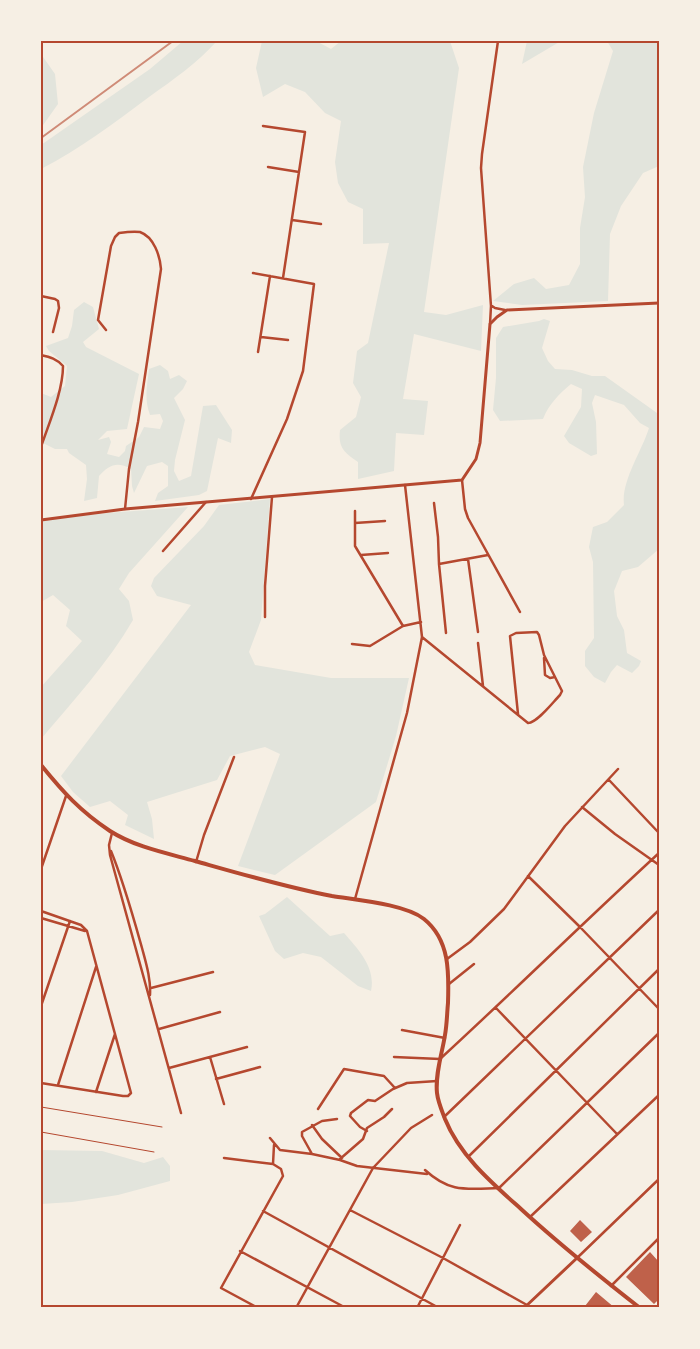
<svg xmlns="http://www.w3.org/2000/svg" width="700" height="1349" viewBox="0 0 700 1349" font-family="Montserrat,sans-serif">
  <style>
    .green { fill: #e2e4dc }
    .building { fill: #bf614a }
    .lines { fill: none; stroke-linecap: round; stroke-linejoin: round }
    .path { stroke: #b5482f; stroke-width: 1 }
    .minor { stroke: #b5482f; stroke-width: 2.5 }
    .tertiary { stroke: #b5482f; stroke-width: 3 }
    .secondary { stroke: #b5482f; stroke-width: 4 }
    .rail { stroke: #cf8b77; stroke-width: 2 }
    .neatline { fill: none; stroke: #b5482f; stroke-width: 2 }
  </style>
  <rect width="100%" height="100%" fill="#f6efe4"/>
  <path class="green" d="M183,41H217C197,63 173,80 149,97C114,123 80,149 41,169V145L150,69Z
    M262,41H316L331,49L341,41H450L459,68L424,312L446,315L483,305L481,351L414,334L403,399L428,401L424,435L396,433L394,471L358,479V462C344,452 338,448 340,430L356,417L361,397L353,383L357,351L368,343L389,243L363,244V209L348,202L338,183L335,162L341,121L325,113L305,92L285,84L263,97L256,68Z
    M527,41H561L522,64Z
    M607,41H659V166L643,173L621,206L610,234L608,301L522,305L493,301L514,284L534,278L546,289L569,285L580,264V228L585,197L583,167L594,113L613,51Z
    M41,54L55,74L58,104L41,128Z
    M84,302L93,307L99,329L83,342L86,347L139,374L127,429L107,431L98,440L109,437L111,442L107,454L119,457L125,451L126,446L139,437L144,427L160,429L163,421L160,414L150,415C144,399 147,386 149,369L160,365L168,371L170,379L179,375L187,381L183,389L174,398L185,420L175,460L174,471L179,481L191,476L203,406L216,405L232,430L231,443L218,438L207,491L199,495L155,501L158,493L168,486V466L162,462L147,466L134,493L132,486L131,469C117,461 109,465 99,476L97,498L84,501L87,479L86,465L69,453L67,449H55L41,442V393L51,397L65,386L67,366L49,351L46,346L68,338L72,326L74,310Z
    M544,319L550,321L542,348L548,361L555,369L572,370L592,376H605L657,413L659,412V549L638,567L622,571L614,591L617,616L624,630L627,653L641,661L639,666L632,673L617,665L611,672L605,683L594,677L585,666V651L594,638L593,562L589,547L593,527L607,522L624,505C621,481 642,451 649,428L640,423L624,405L595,395L592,403L596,422L597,454L591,456L569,443L564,436L581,407L582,389L571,384C559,394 549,404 543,419L500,421L493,410L496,378V338L503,327L539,321Z
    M270,499L261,620L249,652L255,665L331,678H409L396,736L376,802L275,875L238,866L280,754L265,747L230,756L217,780L147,802L152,819L154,839L125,825L128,815L110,801L90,807L73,792L61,776L191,605L157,596L151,586L154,578L204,526L219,505Z
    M188,507L129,573L119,589L129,601L133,620C108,663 73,701 41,739V687L82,641L66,626L70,610L53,595L41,602V522L46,520L107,513Z
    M287,897L330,936L344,933C359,950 376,968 371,991L358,986L321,957L303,953L284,959L275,951L259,916L265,914Z
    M41,1150L102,1151L144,1163L163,1157L170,1166V1181L118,1195L72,1202L41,1204Z"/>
  <path class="building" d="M580,1220L592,1232L581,1242L570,1231Z
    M650,1252L659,1262V1299L654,1304L626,1277Z
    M596,1292L615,1308H588L585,1306Z"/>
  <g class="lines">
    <path class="path" d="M41,1107L162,1127
      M41,1132L154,1152"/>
    <path class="minor" d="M263,126L305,132L283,278
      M268,167L299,172
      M292,220L321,224
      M41,296L55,299L58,301L59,308L53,332
      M492,306L495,308L505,310
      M490,324L491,306L481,168L482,154L498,41
      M106,330L98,320L111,246L115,237L119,233C126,232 133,231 140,232C154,237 160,256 161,269L138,422L129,469L125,509
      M261,337L288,340
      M258,352L270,276
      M41,355C50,357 57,359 63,366C63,391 49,423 41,447
      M462,480L465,509L468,518L520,612
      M251,499L287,419L303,371L314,284L253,273
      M434,503L438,537L439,564L446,633
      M355,511V546L403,626L421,622
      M355,523L385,521
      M163,551L206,502
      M361,555L388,553
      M468,559L478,632
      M439,564L488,555
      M265,617V586L272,497
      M422,637L528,723C538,722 553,702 560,695L562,691L544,655L539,635L537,632L516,633L510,636L518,714
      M478,643L483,686
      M352,644L370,646L403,626
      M544,658L545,675L550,678L555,677
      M609,780L659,833
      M582,807L615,834L659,865
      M112,833L109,845L110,855L181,1113
      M111,851C124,883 133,916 142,948C146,963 151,979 150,995
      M196,862L204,835L234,757
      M41,869L66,796
      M528,876L579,926L659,1009
      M355,899L407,713L422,637L405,485
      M41,911L81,925L87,931L131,1093L128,1096H123L41,1083
      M41,918L85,931
      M447,959L470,942L504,909L565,826L618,769
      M449,984L474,964
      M151,988L213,972
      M41,1006L70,921
      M496,1008L617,1134
      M159,1029L220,1012
      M402,1030L445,1038
      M210,1057L224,1104
      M394,1057L440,1059C514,991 585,921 659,853
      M169,1068L247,1047
      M216,1079L260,1067
      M58,1085L96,967
      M96,1092L115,1034
      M318,1109L344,1069L384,1076L395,1088
      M444,1117L659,910
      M312,1125L322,1139L342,1158
      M367,1131L360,1127L350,1116L351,1113L368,1100L375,1101L393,1089L407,1083L437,1081
      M270,1138L280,1150L312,1154L340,1160L357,1166L427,1174
      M312,1154L302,1136V1132L322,1121L337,1119
      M468,1157L659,969
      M224,1158L273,1164
      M340,1159L363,1139L367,1128L384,1117L392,1109
      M425,1170C450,1193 466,1189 499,1188L659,1033
      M350,1210L443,1258L527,1305
      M263,1211L439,1308
      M530,1217L659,1095
      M240,1251L346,1308
      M577,1258L659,1179
      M611,1286L659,1238
      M258,1308L221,1288L283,1176L281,1169L273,1164L274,1145
      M296,1308L373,1168L411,1128L432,1115
      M417,1308L460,1225"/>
    <path class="tertiary" d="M41,520L125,509L462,480L476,459L480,443L490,324L497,317L507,310L659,303
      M524,1308L577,1258"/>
    <path class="secondary" d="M41,765C63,792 80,811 110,831C135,847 166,853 195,861C241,874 285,887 332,896C356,900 405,904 424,919C450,940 449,973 448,1003C447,1013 447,1024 445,1035C442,1054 435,1074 437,1093C438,1102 442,1111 445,1119C460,1156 492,1183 521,1209C559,1244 599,1276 640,1308"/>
    <path class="rail" d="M41,138L173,41"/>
  </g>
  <rect width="700" height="1349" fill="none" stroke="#f6efe4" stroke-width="85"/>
  <rect x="42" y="42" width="616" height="1264" class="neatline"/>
</svg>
